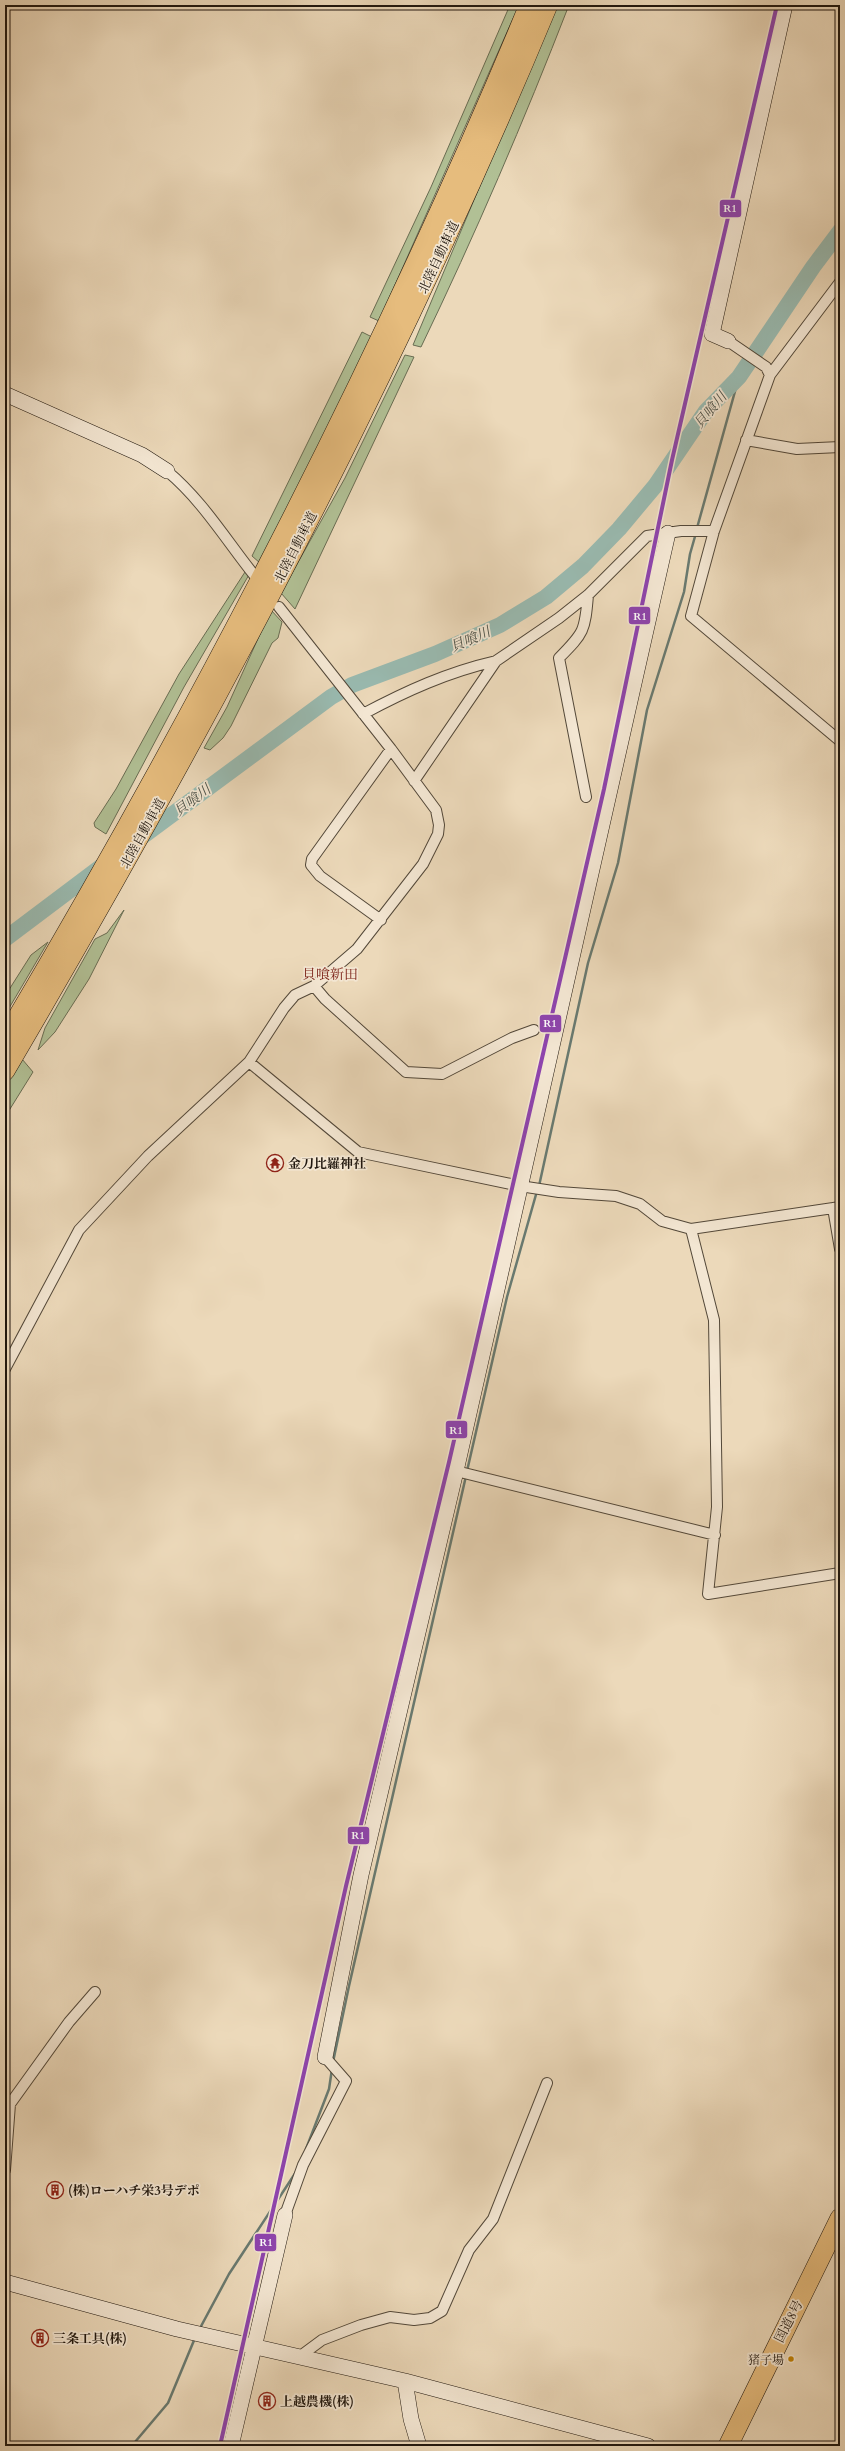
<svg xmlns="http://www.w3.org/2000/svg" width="845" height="2451" viewBox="0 0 845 2451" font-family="Cardo,'Noto Serif JP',serif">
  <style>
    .green { fill: #b1c095; stroke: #686c52 }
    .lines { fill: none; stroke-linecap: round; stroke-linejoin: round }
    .stream { stroke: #69796f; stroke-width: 2.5 }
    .river { stroke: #99bab0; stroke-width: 16 }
    .street-casing { stroke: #534839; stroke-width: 12 }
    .secondary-casing { stroke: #20170e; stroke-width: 16 }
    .highway-casing { stroke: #20170e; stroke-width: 20 }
    .street { stroke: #f3e6d2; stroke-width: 10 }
    .secondary { stroke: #f3e6d2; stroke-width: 15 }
    .highway { stroke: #e6bc7d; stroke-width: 19 }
    .rail-1-casing { stroke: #f3e6d2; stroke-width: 7 }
    .rail-1 { stroke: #8e44ad; stroke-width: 4 }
    .bus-dot { fill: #c18204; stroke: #f3e6d2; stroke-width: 1.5 }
    .labels { text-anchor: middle; stroke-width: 3.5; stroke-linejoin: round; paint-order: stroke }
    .bus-label { font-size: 12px; fill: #20170e; stroke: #f3e6d2; text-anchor: end }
    .street-label { font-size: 13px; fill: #20170e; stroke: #f3e6d2 }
    .poi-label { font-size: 13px; font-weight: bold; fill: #20170e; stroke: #f3e6d2; text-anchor: start }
    .water-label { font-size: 14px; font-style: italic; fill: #4a5047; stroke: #f3e6d2 }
    .neighbourhood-label { font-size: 14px; fill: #7a1f14; stroke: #f3e6d2 }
    .line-badge { stroke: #f3e6d2; stroke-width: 1.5 }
    .badge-label { font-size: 11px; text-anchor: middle; font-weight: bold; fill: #fff }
  </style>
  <rect width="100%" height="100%" fill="#ecd9ba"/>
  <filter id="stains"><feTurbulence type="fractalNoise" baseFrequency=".005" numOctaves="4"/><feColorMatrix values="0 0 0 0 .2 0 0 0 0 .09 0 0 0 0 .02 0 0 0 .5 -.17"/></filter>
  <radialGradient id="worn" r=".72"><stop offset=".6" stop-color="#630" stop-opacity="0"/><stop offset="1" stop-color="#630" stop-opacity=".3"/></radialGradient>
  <path class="green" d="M510,5H519L379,321L370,317L431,187Z
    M556,5H569C524,121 475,235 421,347L413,345Z
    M362,332L372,337L260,563L252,556Z
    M405,355L414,357L295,609L281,593L345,478Z
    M245,572L250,573L184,687L106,834L95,827L94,823L116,789L179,674Z
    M271,610L282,622L278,638L272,643L231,726L223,738L210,750L204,748L227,707Z
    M124,910L89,979L55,1032L38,1050L45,1028L95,939L107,933Z
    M48,942L5,1015V996L31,955Z
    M22,1059L33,1072L5,1117V1087Z"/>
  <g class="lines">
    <path class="stream" d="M697,528L739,377
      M539,1186L588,963L618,863L647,710L684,592L690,554L696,533
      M467,1471L507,1297L537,1191
      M333,2062L349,1986L466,1476
      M306,2149L329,2089L332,2069
      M199,2330L229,2274L296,2172
      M135,2446V2442L168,2403L195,2338"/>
    <path class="river" d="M139,839L331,697L352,685L435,654L500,625L546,597L583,566L619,529L655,486L706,411L739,377L813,267L840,231
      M5,939L106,863"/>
    <g class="street-casing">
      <path id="street" d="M840,282L770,375L714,531L691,616L840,741
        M728,341L766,367L770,375
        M746,440L797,449L840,447
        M167,471C202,500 226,540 254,575
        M363,714C406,691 448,672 496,661
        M414,781L496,661L559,618L588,595L647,536L681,531H714
        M586,797L559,658C584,633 585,631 588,595
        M381,920L320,876L311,865L312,859L391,749
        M314,986L325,999L406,1072L442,1074L512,1038L534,1030
        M249,1062L358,1152L520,1186L559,1192L616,1196L640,1204L662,1221L691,1229L840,1207
        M833,1208L840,1249
        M691,1229L714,1320L717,1507L708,1594L840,1573
        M5,1369L79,1230L148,1156L249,1062L284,1008L295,995L314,986L357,949L423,864L438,834L439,825L436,810L391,749L279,607
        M456,1471L715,1535
        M5,2170L10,2104L69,2022L95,1992
        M285,2215L303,2165L346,2081L325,2057
        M299,2357L322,2340L361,2325L390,2317L414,2320L430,2318L442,2311L469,2250L493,2219L547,2083"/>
    </g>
    <g class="secondary-casing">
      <path id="secondary" d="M728,341L712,334L785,5
        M5,394L142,455L167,471
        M325,2057L361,1875L456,1471L668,533
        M5,2282L177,2329L405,2381L648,2446
        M405,2381L411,2419L419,2446
        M231,2446L285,2215"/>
    </g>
    <g class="highway-casing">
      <path id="highway" d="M5,1038C202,706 381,362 529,5
        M5,1071C207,727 395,374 548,5
        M728,2446L840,2218"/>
    </g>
    <use href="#street" class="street"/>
    <use href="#secondary" class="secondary"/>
    <use href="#highway" class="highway"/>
    <g class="rail-1-casing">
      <path id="rail-1" d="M220,2446L346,1886L449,1462L604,789L672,460L777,5"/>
    </g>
    <use href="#rail-1" class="rail-1"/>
  </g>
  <defs>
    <g id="temple-ring" transform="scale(0.9)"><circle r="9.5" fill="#f3e6d2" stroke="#8f2418" stroke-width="1.5"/><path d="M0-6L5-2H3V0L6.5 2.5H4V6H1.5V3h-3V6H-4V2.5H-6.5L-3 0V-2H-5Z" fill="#8f2418"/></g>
    <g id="building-ring" transform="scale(0.9)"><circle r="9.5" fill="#f3e6d2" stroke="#8f2418" stroke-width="1.5"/><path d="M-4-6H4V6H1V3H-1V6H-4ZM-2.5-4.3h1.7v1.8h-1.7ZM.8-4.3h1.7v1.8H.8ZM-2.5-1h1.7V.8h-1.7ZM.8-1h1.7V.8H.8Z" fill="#8f2418"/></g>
  </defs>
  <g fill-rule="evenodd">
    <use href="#temple-ring" x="275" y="1163"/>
    <use href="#building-ring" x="55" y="2190"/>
    <use href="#building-ring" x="40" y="2338"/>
    <use href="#building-ring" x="267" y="2401"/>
  </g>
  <circle class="bus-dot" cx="791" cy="2359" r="3.5"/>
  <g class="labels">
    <g class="bus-label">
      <text x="784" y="2364">猪子場</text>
    </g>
    <g class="street-label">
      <text transform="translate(438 257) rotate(-65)" y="5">北陸自動車道</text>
      <text transform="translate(295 547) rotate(-63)" y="5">北陸自動車道</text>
      <text transform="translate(142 833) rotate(-61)" y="5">北陸自動車道</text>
      <text transform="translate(788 2321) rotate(-63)" y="5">国道8号</text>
    </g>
    <g class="poi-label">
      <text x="288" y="1168">金刀比羅神社</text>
      <text x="68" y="2195">(株)ローハチ栄3号デポ</text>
      <text x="53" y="2343">三条工具(株)</text>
      <text x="280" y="2406">上越農機(株)</text>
    </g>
    <g class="water-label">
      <text transform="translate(710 410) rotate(-50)" y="5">貝喰川</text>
      <text transform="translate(470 639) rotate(-24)" y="5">貝喰川</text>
      <text transform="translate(192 800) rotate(-37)" y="5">貝喰川</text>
    </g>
    <g class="neighbourhood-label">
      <text x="330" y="979">貝喰新田</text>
    </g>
  </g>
  <g class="line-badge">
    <rect x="719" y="199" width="23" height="19" rx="4" fill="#8e44ad"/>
    <rect x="628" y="606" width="23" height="19" rx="4" fill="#8e44ad"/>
    <rect x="539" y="1014" width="23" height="19" rx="4" fill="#8e44ad"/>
    <rect x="445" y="1420" width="23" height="19" rx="4" fill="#8e44ad"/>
    <rect x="347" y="1826" width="23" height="19" rx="4" fill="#8e44ad"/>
    <rect x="254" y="2233" width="23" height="19" rx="4" fill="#8e44ad"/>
  </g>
  <g class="badge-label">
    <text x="730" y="212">R1</text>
    <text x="640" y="620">R1</text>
    <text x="550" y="1027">R1</text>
    <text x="456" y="1434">R1</text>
    <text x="358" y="1839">R1</text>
    <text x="266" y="2246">R1</text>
  </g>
  <rect width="845" height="2451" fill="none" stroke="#ecd9ba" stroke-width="20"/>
  <rect x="6" y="6" width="833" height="2439" fill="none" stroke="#20170e" stroke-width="2"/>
  <rect x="10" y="10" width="825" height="2431" fill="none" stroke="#20170e"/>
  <rect width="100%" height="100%" filter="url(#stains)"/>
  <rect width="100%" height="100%" fill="url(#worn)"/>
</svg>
